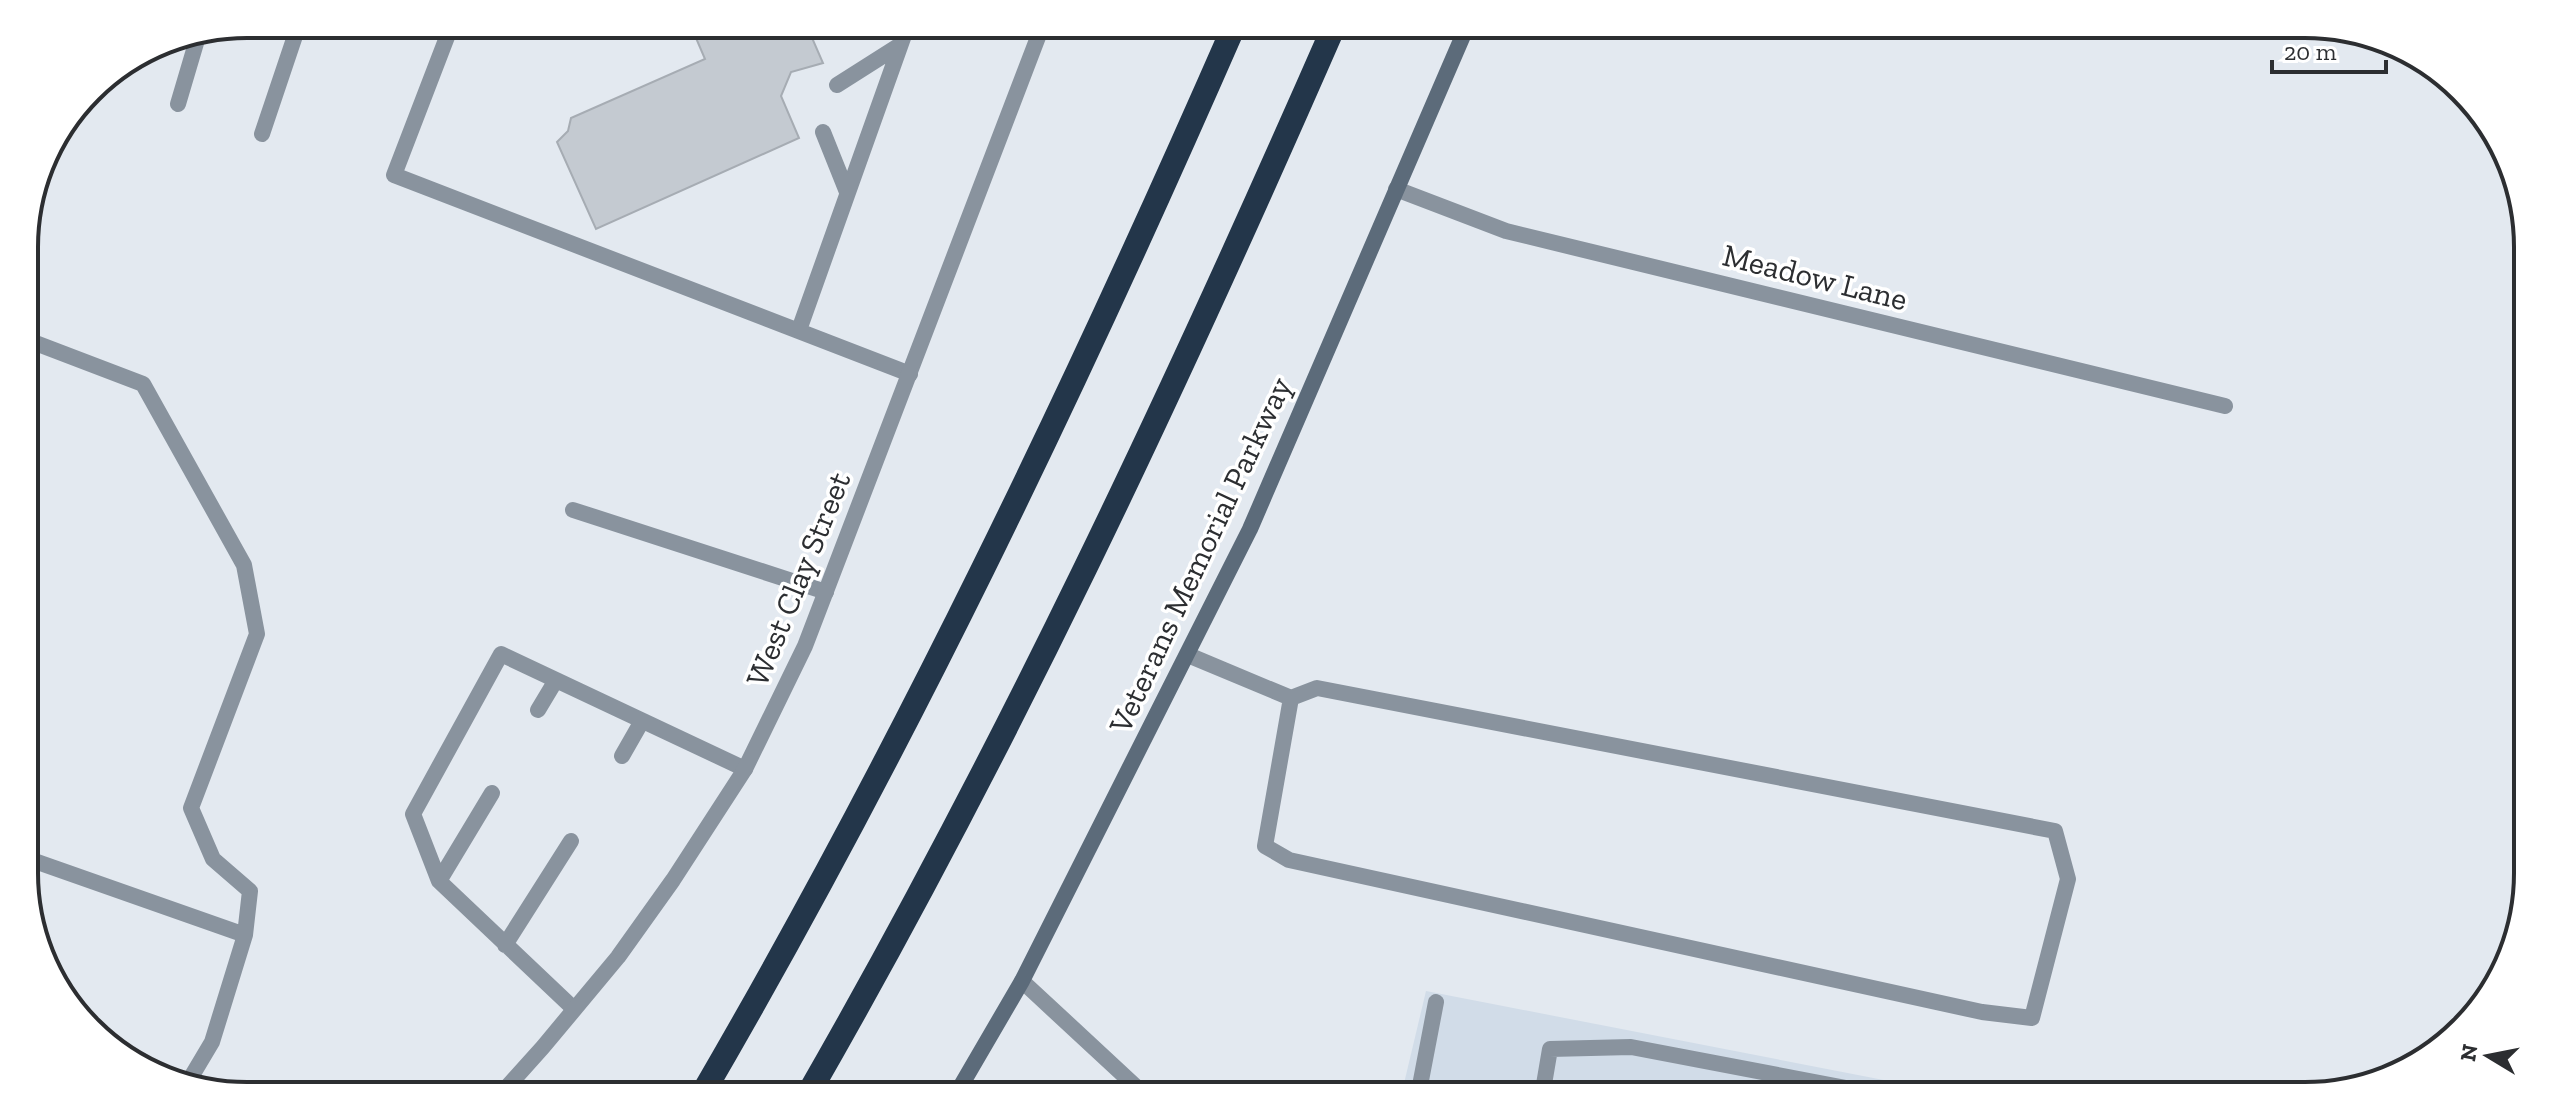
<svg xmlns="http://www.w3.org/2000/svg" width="2552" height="1120" viewBox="0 0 2552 1120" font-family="'Zilla Slab',serif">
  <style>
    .built { fill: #d1dce8 }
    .building { fill: #c4cad1; stroke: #a6acb3; stroke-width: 2 }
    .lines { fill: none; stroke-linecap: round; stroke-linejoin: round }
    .service { stroke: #89939e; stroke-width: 16 }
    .minor { stroke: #89939e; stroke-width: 16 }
    .tertiary { stroke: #89939e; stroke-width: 16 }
    .secondary { stroke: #5c6b7a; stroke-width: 16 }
    .motorway { stroke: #23364a; stroke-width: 24 }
    .labels { text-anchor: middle; stroke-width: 7; stroke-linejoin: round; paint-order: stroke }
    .street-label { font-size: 32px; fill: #2c2e31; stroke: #fff }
    .rim { fill: none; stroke: #2c2e31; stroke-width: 4 }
  </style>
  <rect width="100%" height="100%" fill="#e3e9f0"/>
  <path class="built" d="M1426,991L1966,1096H1401Z"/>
  <path class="building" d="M690,24H806L823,63L791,72L781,96L799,138L596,229L557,142L568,131L571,118L705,59Z"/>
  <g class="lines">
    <path class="service" d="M452,24L394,175L910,374
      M837,85L900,45
      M178,104L199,33
      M823,132L847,192
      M262,134L299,24
      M799,330L908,24
      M25,339L143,384L244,565L257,634L191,808L213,859L250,891L245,935
      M573,510L826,592
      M1188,655L1291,698L1317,688L2055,831L2068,879L2032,1018L1982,1012L1289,860L1265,846L1291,698
      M538,710L556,680
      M622,756L642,721
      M26,858L245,935L212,1042L187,1084
      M439,881L492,793
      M505,945L571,841
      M574,1009L439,881L413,814L501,654L745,769
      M1418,1096L1436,1002
      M1542,1096L1550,1049L1631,1047L1888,1096"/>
    <path class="minor" d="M1396,189L1506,231L2225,406"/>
    <path class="tertiary" d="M1022,981L1146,1096
      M499,1096L543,1047L618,957L673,880L745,769L805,646L1043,24"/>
    <path class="secondary" d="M955,1096L1022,981L1250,529L1468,24"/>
    <path class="motorway" d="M701,1096C902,751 1075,390 1235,24
      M807,1096C1006,750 1175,390 1335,24"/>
  </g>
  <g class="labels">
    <g class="street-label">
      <text transform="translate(1815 277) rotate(14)" y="11">Meadow Lane</text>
      <text transform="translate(1200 555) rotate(-65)" y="11">Veterans Memorial Parkway</text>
      <text transform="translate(798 579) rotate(-68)" y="11">West Clay Street</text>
    </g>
  </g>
  <path d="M0 0H2552V1120H0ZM247 38H2305A209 209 0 0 1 2514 247V873A209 209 0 0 1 2305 1082H247A209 209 0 0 1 38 873V247A209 209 0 0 1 247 38Z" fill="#fff" fill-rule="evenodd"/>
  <path class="rim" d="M247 38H2305A209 209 0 0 1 2514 247V873A209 209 0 0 1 2305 1082H247A209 209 0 0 1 38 873V247A209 209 0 0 1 247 38Z"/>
  <g transform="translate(2488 1056) rotate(280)" stroke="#ffffff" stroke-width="6" paint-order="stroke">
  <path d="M0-6L14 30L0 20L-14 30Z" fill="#2c2e31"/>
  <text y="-12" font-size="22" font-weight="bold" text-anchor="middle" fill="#2c2e31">N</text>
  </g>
  <path d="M2272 60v12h114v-12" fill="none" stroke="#2c2e31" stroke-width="4"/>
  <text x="2284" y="60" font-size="24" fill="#2c2e31" stroke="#ffffff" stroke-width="6" paint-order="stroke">20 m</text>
</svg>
